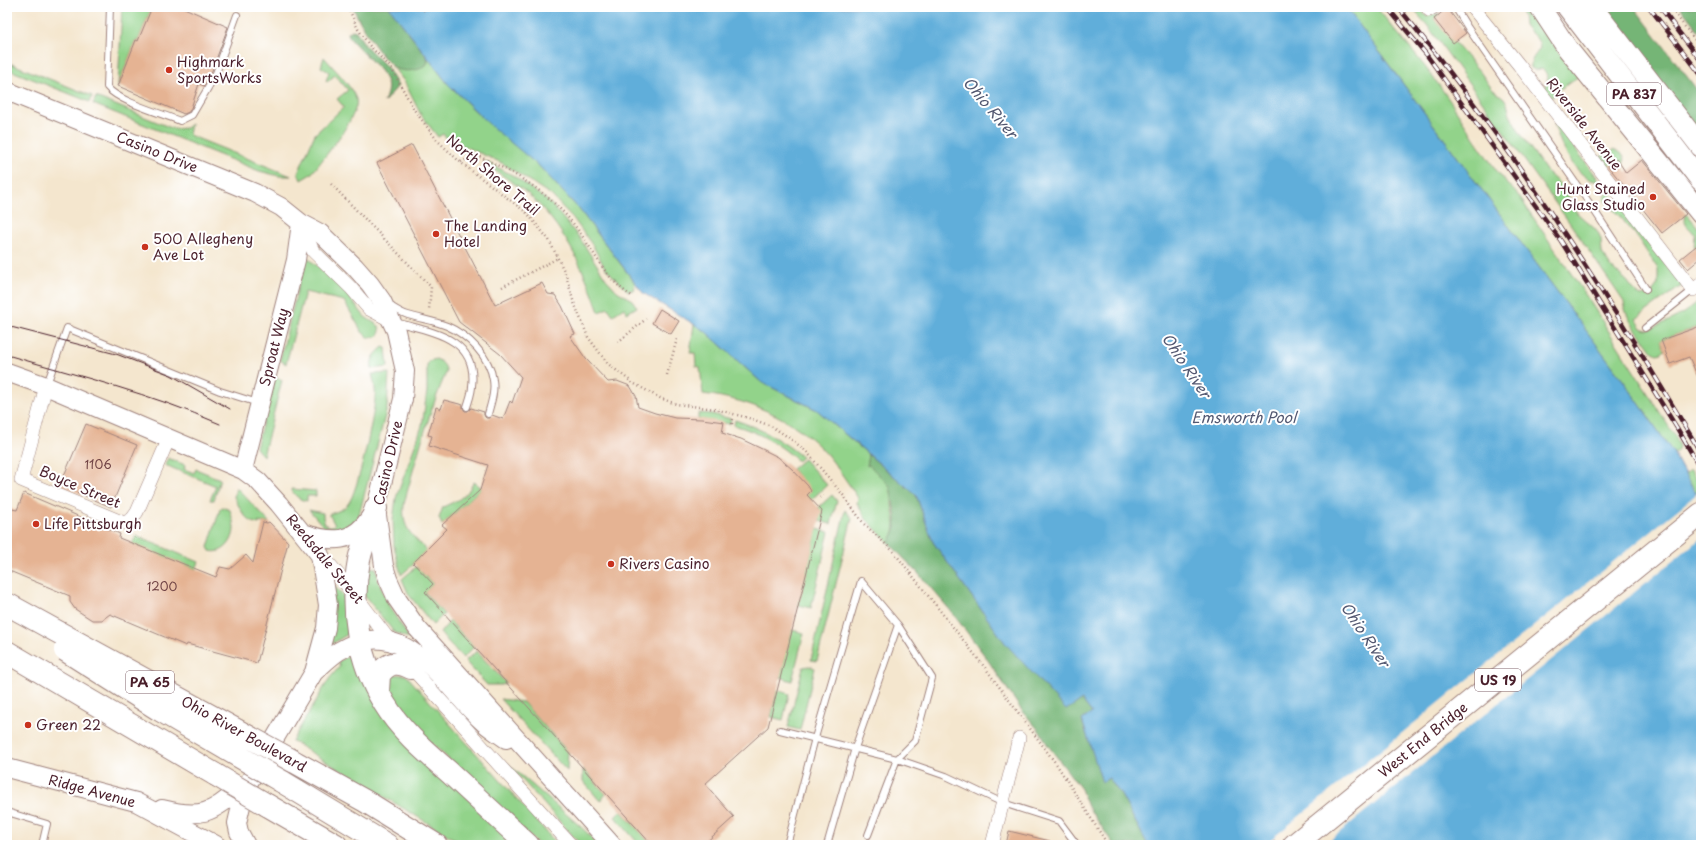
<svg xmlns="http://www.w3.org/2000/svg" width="1708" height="852" viewBox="0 0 1708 852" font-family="'Playpen Sans',sans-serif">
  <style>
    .green { fill: #92d38a; stroke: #6e795a }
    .forest { fill: #75b576; stroke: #606a50 }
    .water { fill: #61aeda; stroke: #566682 }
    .pier { fill: #f4e6ce }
    .building { fill: #e5b393 }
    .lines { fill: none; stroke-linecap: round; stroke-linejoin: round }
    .lane-casing { stroke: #9f827c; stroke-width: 8 }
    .street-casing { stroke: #9f827c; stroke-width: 14 }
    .secondary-casing { stroke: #9f827c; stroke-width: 20 }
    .primary-casing { stroke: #9f827c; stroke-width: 22 }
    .highway-casing { stroke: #9f827c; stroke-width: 24 }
    .path { stroke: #9f827c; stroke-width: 2.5; stroke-dasharray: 1 3; stroke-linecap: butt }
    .lane { stroke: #fff; stroke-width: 6 }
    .street { stroke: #fff; stroke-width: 13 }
    .secondary { stroke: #fff; stroke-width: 18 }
    .primary { stroke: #fff; stroke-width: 20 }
    .highway { stroke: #fff; stroke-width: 22 }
    .tram { stroke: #4a1f2b; stroke-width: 1 }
    .rail-casing { stroke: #4a1f2b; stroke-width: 4.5 }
    .rail { stroke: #fff; stroke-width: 3; stroke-dasharray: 9; stroke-linecap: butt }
    .highway-bridge-casing { stroke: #9f827c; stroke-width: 24; stroke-linecap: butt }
    .highway-bridge { stroke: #fff; stroke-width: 22 }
    .poi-dot { fill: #c8321e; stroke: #fff; stroke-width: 1.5 }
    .labels { text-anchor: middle; stroke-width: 4; stroke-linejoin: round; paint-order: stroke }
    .number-label { font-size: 12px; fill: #714445 }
    .shield { fill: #fff; stroke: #80626b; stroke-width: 1 }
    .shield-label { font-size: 13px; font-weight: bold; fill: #4a1f2b }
    .poi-label { font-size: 14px; fill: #4a1f2b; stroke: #fff; text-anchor: start }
    .street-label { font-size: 14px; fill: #4a1f2b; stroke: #fff }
    .water-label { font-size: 15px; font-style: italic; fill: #535871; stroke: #fff }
  </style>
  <rect width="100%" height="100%" fill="#fff"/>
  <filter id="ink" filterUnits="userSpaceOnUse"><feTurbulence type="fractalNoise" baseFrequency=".025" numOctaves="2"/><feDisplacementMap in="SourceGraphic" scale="8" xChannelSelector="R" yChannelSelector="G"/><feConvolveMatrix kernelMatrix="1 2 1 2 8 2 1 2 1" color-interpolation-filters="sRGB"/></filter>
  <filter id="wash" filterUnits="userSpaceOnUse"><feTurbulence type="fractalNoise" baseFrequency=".012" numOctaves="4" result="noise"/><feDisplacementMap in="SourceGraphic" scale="16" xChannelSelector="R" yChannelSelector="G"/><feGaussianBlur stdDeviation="0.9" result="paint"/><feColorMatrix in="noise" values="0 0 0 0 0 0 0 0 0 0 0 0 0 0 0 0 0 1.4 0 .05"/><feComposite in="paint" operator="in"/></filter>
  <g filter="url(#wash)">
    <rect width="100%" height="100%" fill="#f4e6ce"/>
    <path class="green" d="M122,7H152L138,41L136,40L118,86Z
      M1346,7H1376C1398,34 1421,60 1441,88C1467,124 1487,164 1518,195L1589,300L1676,438C1679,445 1681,449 1674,454L1625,383Z
      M1411,7H1423V13L1427,16L1440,13L1434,19L1481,73L1492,89L1504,98L1507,103L1510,115L1522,136L1547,172L1564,188L1577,213L1594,228L1599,234L1601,239L1602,253L1611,267L1627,281L1637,294L1641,296L1646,295L1652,292L1658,284V269L1635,234L1604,199L1608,191L1683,285L1636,319L1642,328L1647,330C1667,322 1687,314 1701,298V326L1661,340L1665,350L1662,353L1657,354L1652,351C1642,335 1625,321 1624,302L1569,222L1427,25Z
      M1519,7H1531C1545,32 1559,55 1579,76L1555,93L1552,98L1545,90L1548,76L1542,69L1535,70L1531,68C1530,59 1536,55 1540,48C1539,36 1530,34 1524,25L1523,16Z
      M324,57C334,69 351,85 356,99C361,113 326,155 317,167L311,174L301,180L298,173L315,134L344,107L337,99L348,90L335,75L327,82L326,81L329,72L321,67Z
      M427,57L448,84L473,109L540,167L579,209L635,283L633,290L628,291L605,268L593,246L573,218L551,195L502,163L457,143L454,142L452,144L443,134L438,137L421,115L404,81L392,66L398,69L424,67L428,62Z
      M7,62L92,96L90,102L7,69Z
      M96,97L174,129L186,128L191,124L189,135L291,176H279L259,171L93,104Z
      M1554,121L1600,181C1578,185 1556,138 1554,121Z
      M1614,149L1621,153L1625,159L1622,167L1617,160L1607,167L1600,157L1604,155L1608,156Z
      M485,161L514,176L550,203L579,237L606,279L617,291L632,300L637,307L627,313L624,308L613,315L608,308L599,312C583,266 563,225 527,193C513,182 498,173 484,163Z
      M1687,214L1701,231V242L1694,248L1695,235C1689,226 1685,228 1684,216Z
      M308,258L337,283L350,298L365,317L379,326L380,332L377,337L369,338L362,332L344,301L305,292L286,364L280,360L305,259Z
      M694,324L705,331L761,382L817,410L869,455L868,465H869C876,471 884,477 889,485C892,490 892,498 892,504C894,522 899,525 889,543L866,519L857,503L858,498C850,486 842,474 833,462C802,421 753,400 703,394L700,367L696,366L695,353H690Z
      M383,347L386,348L388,367L372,369C370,359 375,354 383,347Z
      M436,359C442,361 447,367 446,373C431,407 421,443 411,478C408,491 402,504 404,517C405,531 417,540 426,550L413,563L414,564L401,575L394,546L393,520L396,498L422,426L427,391V365L429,361Z
      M389,373L387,408L359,515C351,529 339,529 324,527L309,510L323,513C323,522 325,529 335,525L329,514C336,512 343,510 348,504C358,492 374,417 375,398C376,391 374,382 372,374Z
      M275,377L282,380L263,456L256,448Z
      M698,413L712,414L731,419L730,424L698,419Z
      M735,420C760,428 782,440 802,457L798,461C780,444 758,432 734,425Z
      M168,458L185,465L184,469L194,473L196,469L220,479L214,500H210L216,486L165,465Z
      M804,459L827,485L811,500L805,493L811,491L792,469Z
      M1689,470H1691L1701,486V491L1696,494L1685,474Z
      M474,482L482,488L442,525L439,518L443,507L458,500L467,493Z
      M236,487L269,522L267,523L263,522L262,523L259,522V524C244,522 240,507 234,497Z
      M291,489L316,491V496H307V501C299,500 295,496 291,489Z
      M832,495L837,501L831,524L819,521V507Z
      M222,507L230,510C231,515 234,522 234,528C234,541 223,555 210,551L208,547L220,509Z
      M845,510L852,518L817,661L811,660Z
      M817,529L829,532L811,608L798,605Z
      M136,536L199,562L196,569L132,544Z
      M365,567L376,568L378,580L390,608L410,639L394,632L364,595Z
      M416,567L433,584L425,593L444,614L433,625L409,595L402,579Z
      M333,585L345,598L348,634L330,645Z
      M450,621L474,647L463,658L440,633Z
      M792,630L804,633L792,681L780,677Z
      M477,651L480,655L506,683L501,685H487L465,661Z
      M352,653L518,845H464L292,741L329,679L340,666L338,662Z
      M809,666L815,668L800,730L788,727L803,667Z
      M388,674L406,675L558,845H539L416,728L389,695Z
      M777,690L789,694L783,720L771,717Z
      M500,699L523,702L568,752L567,771Z
      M507,763L580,826L600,845H581Z
      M583,769L606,794L600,801L583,781Z
      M621,811L652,845H640L615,817Z"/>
    <path class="forest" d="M353,7H389L427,57L428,62L424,67C416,71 406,72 397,69C384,64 358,21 353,7Z
      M1596,7H1634L1701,95V141Z
      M1680,7H1701V34Z
      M352,30L356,31L365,45L387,67L398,86L384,102C386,96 389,89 387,83C384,70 358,49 349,37L348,33Z
      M869,455L916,495L933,542L1005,643L1082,700L1092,713L1082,721L1103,781L1109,778L1121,795L1148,845H1114L1088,807L1081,789L1047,744L1042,734L1020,708L985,656L950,610L917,572L889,543L895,530L896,519L890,486L869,465L867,466Z"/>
    <path class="water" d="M389,7H1346L1625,383L1674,454L1701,504V845H1148L1121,795L1109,778L1102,782L1082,720L1092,713L1082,700L1066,710L1005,643L933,542L916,495L817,410L761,382L705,331L643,293L579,209L540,167L491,126L448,84Z"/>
    <path class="pier" d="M1698,493L1701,500V538L1324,845H1264Z"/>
    <g id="blocks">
      <path class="building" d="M152,7H182L228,27L210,76L204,86L199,84L191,108L189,112L184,114L118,86L136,40L138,41Z
        M1447,8L1466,33L1453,43L1434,19Z
        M412,145L495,305L542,283L548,294L555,295L562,306L575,334L570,336L586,359L608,382L617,381L630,386L636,396L638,407L655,413L675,418L702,419L724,422L722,433L741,439L762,449L778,457L792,469L808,486L811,491L807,495L822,511L768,727L705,784L734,817L703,845H652L425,592L433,584L413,563L447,529L442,525L480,490L488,465L429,446L432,436L428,435L436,407L441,409L444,400L463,405V408L465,411H468L471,408L484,412V415L486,418H489L492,415L503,419L510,401L512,403L521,377L500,354L459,322L377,163Z
        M1617,159L1626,173L1642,160L1686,214L1662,233L1608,166Z
        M1701,242V258L1688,269L1680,259Z
        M660,309L679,321L671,334L652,323Z
        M1701,326V384L1689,357L1670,364L1661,340Z
        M86,424L137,445L111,507L60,485Z
        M24,493L120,534L119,538L216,577L220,567L230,569L246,555L253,563L263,522L267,523L269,522L288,542L257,663L187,644L186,646L110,614L102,620H92L75,609L70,602V596L7,570V508L17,510Z
        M1009,831L1050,841V845H1006Z"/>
    </g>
  </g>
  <g filter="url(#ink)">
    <use href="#blocks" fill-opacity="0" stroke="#9f827c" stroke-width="1"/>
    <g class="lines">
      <g class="lane-casing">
        <path id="lane" d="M110,7L107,87C119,102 161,113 180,121L192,115L215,76L237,15
          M1455,7L1468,28L1590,204L1646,289
          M389,305C395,309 401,313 408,315C421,319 435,321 447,326C468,335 490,357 493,380C495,392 491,403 488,414
          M395,322C431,332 478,337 472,386C472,393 469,400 467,407
          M1645,328L1693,290
          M47,384L67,328L220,391L258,403
          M780,730L897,759L946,776L1003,803L1059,821L1077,845
          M7,812L47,824L42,845
          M868,835L897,759L915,741L932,678L898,625
          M787,845L815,738L861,581L898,625L855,748L827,845"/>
      </g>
      <g class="street-casing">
        <path id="street" d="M1472,7L1519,65L1693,290L1701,284
          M1429,10L1434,7
          M301,223L313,251L351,288L369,309L392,321
          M46,386L21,480L124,523L132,519L137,512L169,438
          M320,555L327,561L355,595L393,645
          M408,664L571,845
          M992,845L1019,738"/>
      </g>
      <g class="secondary-casing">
        <path id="secondary" d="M7,91L255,193L281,207L301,223L320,233L355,267L370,284L382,301L396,331L405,371L403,399L376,508L384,566L388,579L397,599L417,628L612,845
          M7,372L46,386L243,470L258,481L279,504L320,555L328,605L326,628L314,672L249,782L241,806L237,823L239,832L246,845
          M243,470L296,260L301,223
          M303,533C332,543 353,544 371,516
          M314,672C322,665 330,657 339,651C404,611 442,684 482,721C489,728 498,733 506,739
          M7,768L136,802L216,845
          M162,809C208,821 214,809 249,782"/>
      </g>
      <g class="primary-casing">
        <path id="primary" d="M1540,7L1567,48L1701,214
          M1567,7L1701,181
          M1592,7L1701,147"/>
      </g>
      <g class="highway-casing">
        <path id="highway" d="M376,508C370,526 363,542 359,560C350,608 358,661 384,703C401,731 426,752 450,773C476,797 502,821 528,845
          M7,652L216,775
          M378,691L379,675C388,662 398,661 411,668
          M293,761L365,801L436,845
          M281,781L387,845
          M267,805L336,845
          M1294,845L1701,514"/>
      </g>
      <path class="path" d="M348,7L358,29L369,45L391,68L415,111L437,140L460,162L527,213L549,240L566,275L573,300L588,337L608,364L633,383L660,398L676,404L715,409L752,419L771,426L788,437L806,451L843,495L864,524L893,551L986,669L1057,765L1108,845
        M421,7L425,11
        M1670,7L1701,48
        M461,162L474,156L480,157C516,173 551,194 575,226C594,250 605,280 632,296
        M331,184L431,287L429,310
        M502,287L558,258
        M618,342L646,319
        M667,375L677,339
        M732,424L733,419
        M820,498L823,495
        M1271,845L1277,840"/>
      <use href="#lane" class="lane"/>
      <use href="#street" class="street"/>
      <use href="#secondary" class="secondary"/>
      <use href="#primary" class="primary"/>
      <use href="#highway" class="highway"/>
      <path class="tram" d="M7,326L116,354L171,375L230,409
        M7,355C79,376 152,394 220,424"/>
      <g class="rail-casing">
        <path id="rail" d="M1387,7L1426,54L1561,241L1677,428L1701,469
          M1398,7C1513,146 1609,298 1701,453
          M1649,7L1701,75
          M1660,7L1701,61"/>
      </g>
      <use href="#rail" class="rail"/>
      <g class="highway-bridge-casing">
        <path id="highway-bridge" d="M7,604L293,761
          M65,650L158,709L281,781
          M216,775L267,805"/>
      </g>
      <use href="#highway-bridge" class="highway-bridge"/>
    </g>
  </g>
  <g class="poi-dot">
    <circle cx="169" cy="70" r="4"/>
    <circle cx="1653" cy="197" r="4"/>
    <circle cx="436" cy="234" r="4"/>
    <circle cx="145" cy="247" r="4"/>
    <circle cx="36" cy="524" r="4"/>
    <circle cx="611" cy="564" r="4"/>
    <circle cx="28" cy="725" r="4"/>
  </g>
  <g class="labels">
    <g class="number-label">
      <text x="98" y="469">1106</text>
      <text x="162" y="591">1200</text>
    </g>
    <g class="shield">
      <rect x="1607" y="83" width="54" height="22" rx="3"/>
      <rect x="1475" y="669" width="46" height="22" rx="3"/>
      <rect x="126" y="671" width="48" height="22" rx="3"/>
    </g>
    <g class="shield-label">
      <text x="1634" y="99">PA 837</text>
      <text x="1498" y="685">US 19</text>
      <text x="150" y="687">PA 65</text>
    </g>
    <g class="poi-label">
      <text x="177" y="67">Highmark<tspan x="177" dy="16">SportsWorks</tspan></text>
      <text x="1645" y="194" text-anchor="end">Hunt Stained<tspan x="1645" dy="16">Glass Studio</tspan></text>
      <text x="444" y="231">The Landing<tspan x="444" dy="16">Hotel</tspan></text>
      <text x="153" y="244">500 Allegheny<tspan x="153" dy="16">Ave Lot</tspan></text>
      <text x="44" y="529">Life Pittsburgh</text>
      <text x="619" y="569">Rivers Casino</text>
      <text x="36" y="730">Green 22</text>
    </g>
    <g class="street-label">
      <text transform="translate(1584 124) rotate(52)" y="5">Riverside Avenue</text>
      <text transform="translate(157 152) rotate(22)" y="5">Casino Drive</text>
      <text transform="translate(493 175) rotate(40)" y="5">North Shore Trail</text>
      <text transform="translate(274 347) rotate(-76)" y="5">Sproat Way</text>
      <text transform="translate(388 463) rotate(-77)" y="5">Casino Drive</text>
      <text transform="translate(80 487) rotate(23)" y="5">Boyce Street</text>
      <text transform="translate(325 559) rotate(50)" y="5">Reedsdale Street</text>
      <text transform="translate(244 734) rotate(29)" y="5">Ohio River Boulevard</text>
      <text transform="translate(1423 740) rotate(-39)" y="5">West End Bridge</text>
      <text transform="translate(92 791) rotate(15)" y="5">Ridge Avenue</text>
    </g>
    <g class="water-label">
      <text transform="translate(990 108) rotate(50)" y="5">Ohio River</text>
      <text transform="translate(1186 366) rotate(56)" y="5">Ohio River</text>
      <text x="1244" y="423">Emsworth Pool</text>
      <text transform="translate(1365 635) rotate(56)" y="5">Ohio River</text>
    </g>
  </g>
  <rect width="1708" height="852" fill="none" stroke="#fff" stroke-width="24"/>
</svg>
